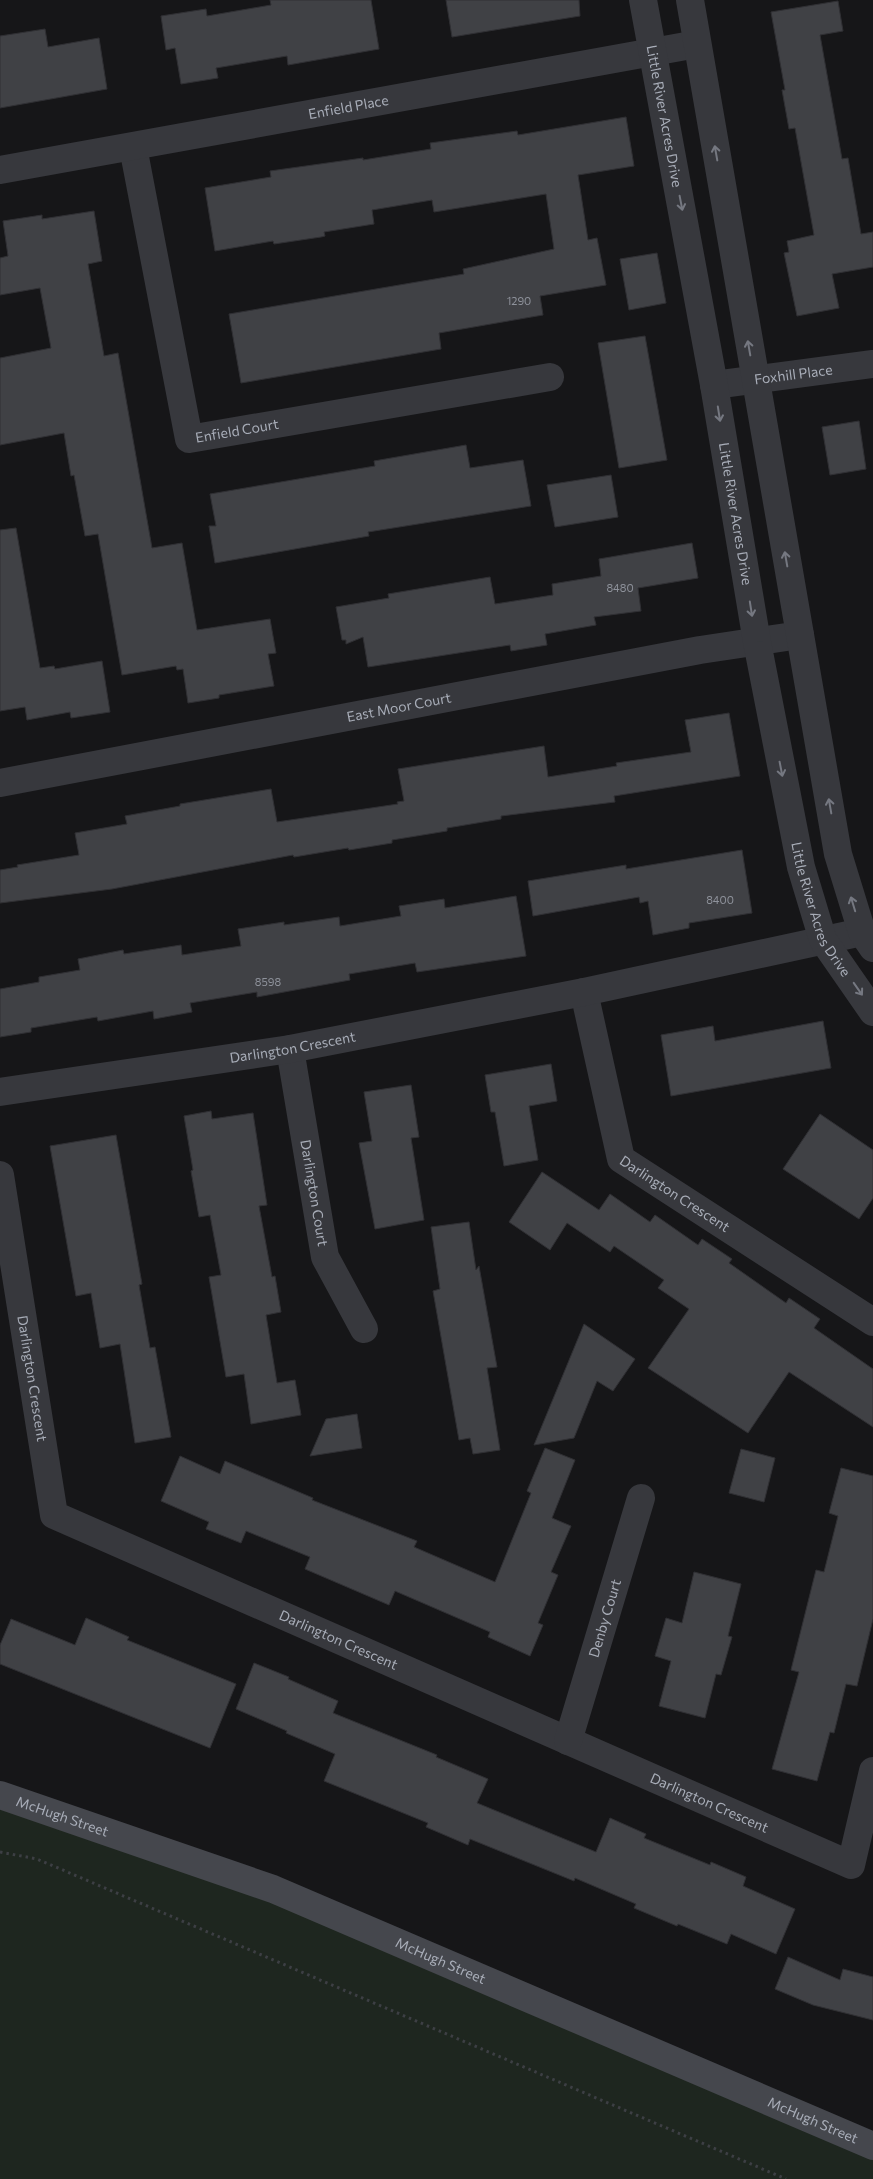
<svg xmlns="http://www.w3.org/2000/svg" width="873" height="2179" viewBox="0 0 873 2179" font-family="Commissioner,sans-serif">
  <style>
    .green { fill: #1e261f }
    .building { fill: #404145; stroke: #303034 }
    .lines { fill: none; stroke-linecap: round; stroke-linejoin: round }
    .path { stroke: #3d3f44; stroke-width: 3; stroke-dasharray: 2.5 4; stroke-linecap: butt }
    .minor { stroke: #37383d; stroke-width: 28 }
    .tertiary { stroke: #37383d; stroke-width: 28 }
    .secondary { stroke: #45474d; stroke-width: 28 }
    .oneway { stroke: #757881 }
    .labels { text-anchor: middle; stroke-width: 4; stroke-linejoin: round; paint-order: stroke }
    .number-label { font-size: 11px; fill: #8e929b }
    .street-label { font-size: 14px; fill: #a8adb8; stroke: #111113 }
  </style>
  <rect width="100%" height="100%" fill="#161618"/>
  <path class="green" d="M0,1795L273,1889L873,2146V2179H0Z"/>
  <path class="building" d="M270,0H371L379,49L288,65L287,56L216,68L218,78L181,84L175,48L166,50L161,16L206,9L207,16L271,5Z
    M446,0H579L580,16L452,37Z
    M838,1L843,31L820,35L842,159L848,158L861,234L873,232V267L832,274L839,308L797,316L784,253L789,252L787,241L814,235L795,128L789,129L782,90H785L771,12Z
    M45,29L48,47L99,38L107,89L0,108V36Z
    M626,117L634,166L578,175L588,240L597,238L606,285L540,296L543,315L439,333L441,349L241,383L229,314L464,274L463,269L554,249L546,194L434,212L432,200L372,210L374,224L324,232L325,236L321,237L274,244L273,241L215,251L205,188L271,177L270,171L363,158V160L431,149L430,143L517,131L518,135Z
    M94,211L102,261L88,264L104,356L118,353L152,548L182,543L197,630L270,619L276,653L268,654L274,686L219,695V698L188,703L183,669L177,670L176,666L122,675L98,534L85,536L74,475L71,476L64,433L0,445V358L51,348L40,288L0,295V258L8,256L3,221L42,215V219Z
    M657,253L666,303L629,310L620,259Z
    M645,336L667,460L619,468L598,343Z
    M859,421L866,469L830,475L822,427Z
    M466,445L470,468L523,460L531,506L368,532L369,536L215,563L209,526H216L210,494L375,466L374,461Z
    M611,475L618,517L555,527L547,485Z
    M16,528L40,668L54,666L55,669L102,661L110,712L71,718L70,712L27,720L25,707L0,711V530Z
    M692,543L698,578L638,588L641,611L594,617L596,625L545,634L547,645L511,651L510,645L368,667L363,637L346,644V640H342L336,607L389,598L388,594L490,577L495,604L553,595L552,584L601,576L599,559Z
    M729,713L740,776L614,796L615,802L501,816V819L447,828V831L392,840V843L349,850L348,848L294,857L293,855L112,889L0,903V870L18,867L17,865L79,855L75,833L127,824L125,816L180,806V804L271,789L277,822L398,804L397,802L404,801L398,769L544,746L548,777L617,766L616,763L691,752L685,720Z
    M742,850L752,913L689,923V928L653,935L648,901L640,903L639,897L533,916L528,881L626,865V869Z
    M516,896L526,956L417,972L415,963L349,974L350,980L295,990L257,997V992L190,1003L192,1012L154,1019L153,1011L98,1021L97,1017L31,1028V1032L0,1037V989L39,982V977L80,970L78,959L123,950L124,954L181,945L182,955L241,946L238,929L284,922V925L339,917L340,926L401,916L399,906L444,899L445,908Z
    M823,1021L831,1068L671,1096L661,1035L713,1026L715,1041Z
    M551,1064L557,1101L529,1106L538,1160L504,1166L495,1112H491L485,1075Z
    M411,1085L419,1137L411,1138L424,1220L375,1229L359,1143L372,1141L364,1092Z
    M211,1111L212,1119L253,1113L267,1205L259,1206L272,1277L275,1276L281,1312L266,1315L277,1383L295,1380L301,1415L251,1424L244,1374L226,1377L209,1277L221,1275L210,1215L199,1217L191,1171L193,1170L184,1116Z
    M820,1114L873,1150V1198L859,1219L783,1169Z
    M116,1135L142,1284L139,1285L150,1348L155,1347L171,1437L135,1443L120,1344L100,1348L91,1293L76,1296L50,1146Z
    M542,1172L599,1210L610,1194L650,1222L655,1215L698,1245L702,1239L732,1259L729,1263L786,1303L789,1298L820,1319L814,1328L873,1369V1427L789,1372L748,1433L648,1368L689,1309L658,1288L664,1280L614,1246L610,1252L567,1223L550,1250L509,1222Z
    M469,1222L476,1270L479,1266L497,1367L487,1368L500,1450L473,1454L470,1438L459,1440L433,1291L440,1289L431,1227Z
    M584,1324L635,1359L613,1391L597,1381L574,1438L534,1445Z
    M357,1414L362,1448L310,1456L326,1419Z
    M545,1448L575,1460L552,1518L571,1526L551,1572L558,1575L538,1623L543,1625L530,1656L488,1637L490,1632L395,1591L389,1605L305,1569L310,1557L246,1531L241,1543L206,1529L209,1522L161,1501L180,1456L220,1474L225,1461L313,1498L312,1500L417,1541L414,1547L495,1582L531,1493L527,1491Z
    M741,1449L775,1458L764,1502L729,1493Z
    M841,1468L873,1476V1619L857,1686L846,1684L834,1733L830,1732L817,1781L772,1769L799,1672L791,1670L816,1570L824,1572L838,1516L829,1513Z
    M694,1572L741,1584L728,1636L732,1637L721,1675L716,1674L705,1718L659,1706L671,1661L655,1656L666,1618L682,1623Z
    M86,1618L129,1637L127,1640L236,1684L210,1748L0,1664V1645L11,1619L75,1645Z
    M254,1663L289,1677L288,1679L338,1701L333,1713L437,1755L436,1757L488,1779L477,1803L596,1852L610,1818L646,1834L644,1838L710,1865L711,1862L746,1877L743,1886L795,1909L776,1954L731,1934L727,1944L678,1924L677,1926L634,1908L636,1904L575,1878L574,1881L470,1839L468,1845L426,1827L428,1823L324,1781L335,1754L286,1733L287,1731L236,1709Z
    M788,1957L840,1980L843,1969L873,1977V2020L813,2005L775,1989Z"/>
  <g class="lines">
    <path class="path" d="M0,1852L37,1859L786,2179"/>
    <g class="minor">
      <path id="s1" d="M133,147L189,439L550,377"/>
      <path id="s2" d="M0,170L697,44"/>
      <path id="s3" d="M714,385L873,364"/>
      <path id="s4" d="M0,783L700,650L800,635"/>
      <path id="s5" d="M584,992L621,1159L873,1322"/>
      <path id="s6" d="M290,1049L325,1257L364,1329"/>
      <path id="s7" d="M0,1092L290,1049L584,992L862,932"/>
      <path id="s8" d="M0,1175L54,1515L851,1865L873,1771"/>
      <path id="s9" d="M568,1741L641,1498"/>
    </g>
    <g class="tertiary">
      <path id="s10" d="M643,0L714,385L757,642L801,867L823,940L873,1012"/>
      <path d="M690,0L838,854L862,932L873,948"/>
    </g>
    <path class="secondary" id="s11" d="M0,1795L273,1889L873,2146"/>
  </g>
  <defs><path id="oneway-shaft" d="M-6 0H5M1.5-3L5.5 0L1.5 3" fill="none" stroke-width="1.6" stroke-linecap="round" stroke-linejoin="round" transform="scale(1.25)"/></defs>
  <g class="oneway">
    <use href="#oneway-shaft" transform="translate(716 153) rotate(-100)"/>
    <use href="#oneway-shaft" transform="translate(681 203) rotate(79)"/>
    <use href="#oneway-shaft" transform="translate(749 348) rotate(-100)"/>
    <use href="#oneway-shaft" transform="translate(719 414) rotate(81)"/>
    <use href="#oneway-shaft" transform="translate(786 559) rotate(-100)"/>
    <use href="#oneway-shaft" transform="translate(751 609) rotate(81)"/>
    <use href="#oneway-shaft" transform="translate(781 769) rotate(79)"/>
    <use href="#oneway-shaft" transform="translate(830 806) rotate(-100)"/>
    <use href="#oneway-shaft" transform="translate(853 904) rotate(-107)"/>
    <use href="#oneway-shaft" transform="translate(858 989) rotate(55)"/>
  </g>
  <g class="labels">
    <g class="number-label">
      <text x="519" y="305">1290</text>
      <text x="620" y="592">8480</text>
      <text x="720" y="904">8400</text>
      <text x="268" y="986">8598</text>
    </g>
    <g class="street-label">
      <text dy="5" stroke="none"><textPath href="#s2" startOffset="354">Enfield Place</textPath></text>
      <text dy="5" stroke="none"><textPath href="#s10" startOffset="118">Little River Acres Drive</textPath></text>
      <text dy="5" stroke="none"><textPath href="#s3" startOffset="80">Foxhill Place</textPath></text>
      <text dy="5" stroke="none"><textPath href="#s1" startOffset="346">Enfield Court</textPath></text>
      <text dy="5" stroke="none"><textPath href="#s10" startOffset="522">Little River Acres Drive</textPath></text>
      <text dy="5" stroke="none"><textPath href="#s4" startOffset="406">East Moor Court</textPath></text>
      <text dy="5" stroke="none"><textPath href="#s10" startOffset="928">Little River Acres Drive</textPath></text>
      <text dy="5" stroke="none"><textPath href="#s7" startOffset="296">Darlington Crescent</textPath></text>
      <text dy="5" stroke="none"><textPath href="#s5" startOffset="235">Darlington Crescent</textPath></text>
      <text dy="5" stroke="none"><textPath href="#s6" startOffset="146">Darlington Court</textPath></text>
      <text dy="5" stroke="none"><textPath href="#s8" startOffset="206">Darlington Crescent</textPath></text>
      <text dy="5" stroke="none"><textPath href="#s9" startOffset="128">Denby Court</textPath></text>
      <text dy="5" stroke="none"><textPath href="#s8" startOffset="655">Darlington Crescent</textPath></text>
      <text dy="5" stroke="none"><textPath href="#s8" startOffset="1060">Darlington Crescent</textPath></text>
      <text dy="5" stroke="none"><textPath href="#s11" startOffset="66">McHugh Street</textPath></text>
      <text dy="5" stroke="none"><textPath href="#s11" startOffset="471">McHugh Street</textPath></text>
      <text dy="5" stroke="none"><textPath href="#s11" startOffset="876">McHugh Street</textPath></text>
    </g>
  </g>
</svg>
